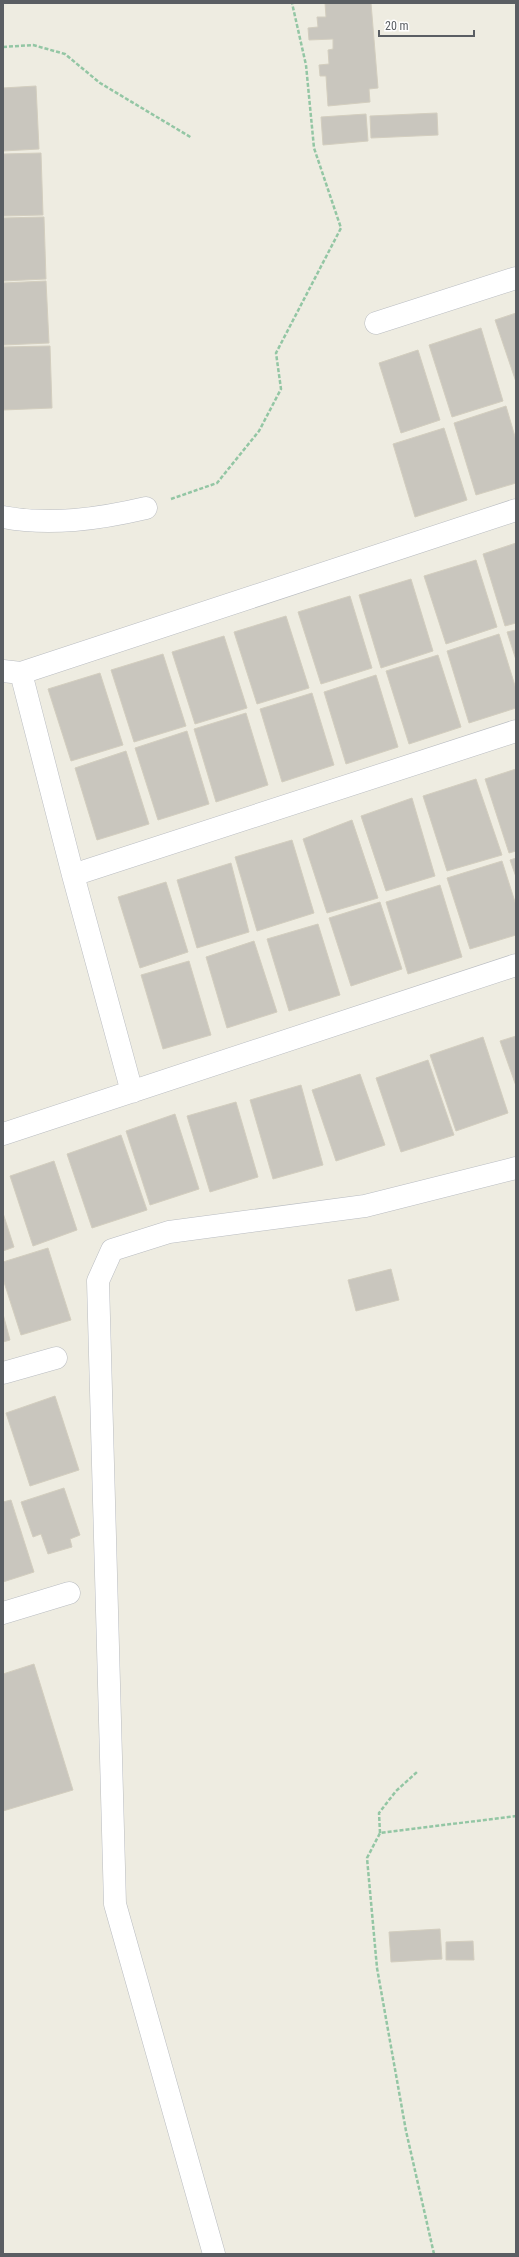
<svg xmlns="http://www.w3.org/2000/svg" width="519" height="2257" viewBox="0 0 519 2257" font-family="'Roboto Condensed',sans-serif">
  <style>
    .building { fill: #c9c6be; stroke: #d3cebf }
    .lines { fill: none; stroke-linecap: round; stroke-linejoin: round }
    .minor-casing { stroke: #b9bcc1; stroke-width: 23 }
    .path { stroke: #93c6a4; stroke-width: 2.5; stroke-dasharray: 4 2; stroke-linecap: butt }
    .minor { stroke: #fff; stroke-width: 22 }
  </style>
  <rect width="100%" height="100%" fill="#eeece1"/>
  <path class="building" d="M325,3H371L378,88L369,89L370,102L328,106L326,76H320L319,65L329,64L328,50L333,49V39L309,40L308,28L318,27L317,17H326Z
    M36,86L39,149L3,151V88Z
    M437,113L438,135L371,138L370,116Z
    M366,114L368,141L323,145L321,117Z
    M41,153L43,215L3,216V154Z
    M44,217L46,279L3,281V218Z
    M46,281L49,343L3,345V283Z
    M516,313V382L495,320Z
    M481,328L503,401L452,417L429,345Z
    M50,346L52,408L3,410V347Z
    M418,350L440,420L401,433L379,363Z
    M506,406L516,440V483L476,495L454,423Z
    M444,428L467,500L415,517L393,444Z
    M516,543V623L505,626L483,554Z
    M476,560L497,627L446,644L424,576Z
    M411,579L433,651L381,668L359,595Z
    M350,596L372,668L321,684L298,612Z
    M286,616L309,688L257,704L234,632Z
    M516,630V660L507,632Z
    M499,634L516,689V708L469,723L447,651Z
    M224,636L247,708L195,724L172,652Z
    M163,654L186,726L134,742L111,670Z
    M438,655L461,727L409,744L386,671Z
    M100,673L123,745L71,761L48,689Z
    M376,675L398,747L346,764L324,692Z
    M312,693L334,765L282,782L260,709Z
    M246,713L268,785L216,802L194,729Z
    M187,731L209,804L158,820L135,748Z
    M126,751L149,824L97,840L75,768Z
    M516,769V851L509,853L485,779Z
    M476,779L502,855L447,871L423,796Z
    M412,798L435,876L386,891L361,816Z
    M352,820L378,898L327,913L303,839Z
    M292,840L314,913L257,931L235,857Z
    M516,858V877L510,860Z
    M502,861L516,905V935L470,949L447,878Z
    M231,863L249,932L197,948L177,880Z
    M166,882L188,952L140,968L118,897Z
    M440,885L462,957L408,974L386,902Z
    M380,902L402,969L351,986L329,918Z
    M318,924L340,995L289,1011L267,939Z
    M254,941L277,1012L227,1028L206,957Z
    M189,961L211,1035L163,1049L141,975Z
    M516,1036V1086L500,1041Z
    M483,1037L508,1113L456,1131L430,1055Z
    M428,1060L454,1135L401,1152L376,1078Z
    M360,1074L385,1145L336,1161L312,1090Z
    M301,1085L323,1165L273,1179L250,1100Z
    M236,1102L258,1177L210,1192L187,1116Z
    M175,1114L199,1189L150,1205L126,1131Z
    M121,1135L147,1210L92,1228L67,1154Z
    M54,1161L77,1230L33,1246L10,1176Z
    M3,1213L14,1247L3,1251Z
    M48,1248L71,1320L21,1335L3,1279V1262Z
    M391,1269L399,1300L356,1311L348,1280Z
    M3,1314L10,1340L3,1342Z
    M55,1396L79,1470L30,1486L6,1413Z
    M64,1488L80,1535L70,1539L72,1547L48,1554L41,1534L33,1537L21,1502Z
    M11,1500L34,1572L3,1582V1502Z
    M34,1664L73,1790L3,1811V1674Z
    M440,1929L442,1959L391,1962L389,1932Z
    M473,1941L474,1960H446V1942Z"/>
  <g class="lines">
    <g class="minor-casing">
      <path id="minor" d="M376,323L516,278
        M3,517C50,526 99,519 146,508
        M3,671L21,673
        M73,875L516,731
        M132,1092L73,875L21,673L516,510
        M3,1134L516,965
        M3,1373L56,1358
        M3,1613L69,1593
        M214,2254L115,1904L98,1281L112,1250L169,1232L365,1206L516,1168"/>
    </g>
    <path class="path" d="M3,47L33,45L65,54L100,83L192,138
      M171,499L217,483L259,431L281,389L276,353L341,228L314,148L306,65L292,3
      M380,1833L379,1813L396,1791L417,1772
      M434,2254L406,2131L377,1968L367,1858L380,1833L516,1816"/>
    <use href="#minor" class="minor"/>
  </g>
  <rect width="519" height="2257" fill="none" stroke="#5a5e63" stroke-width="8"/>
  <path d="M379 30v6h95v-6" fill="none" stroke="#5a5e63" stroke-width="2"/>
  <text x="385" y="30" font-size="12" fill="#5a5e63" stroke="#ffffff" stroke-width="3" paint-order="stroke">20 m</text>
</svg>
